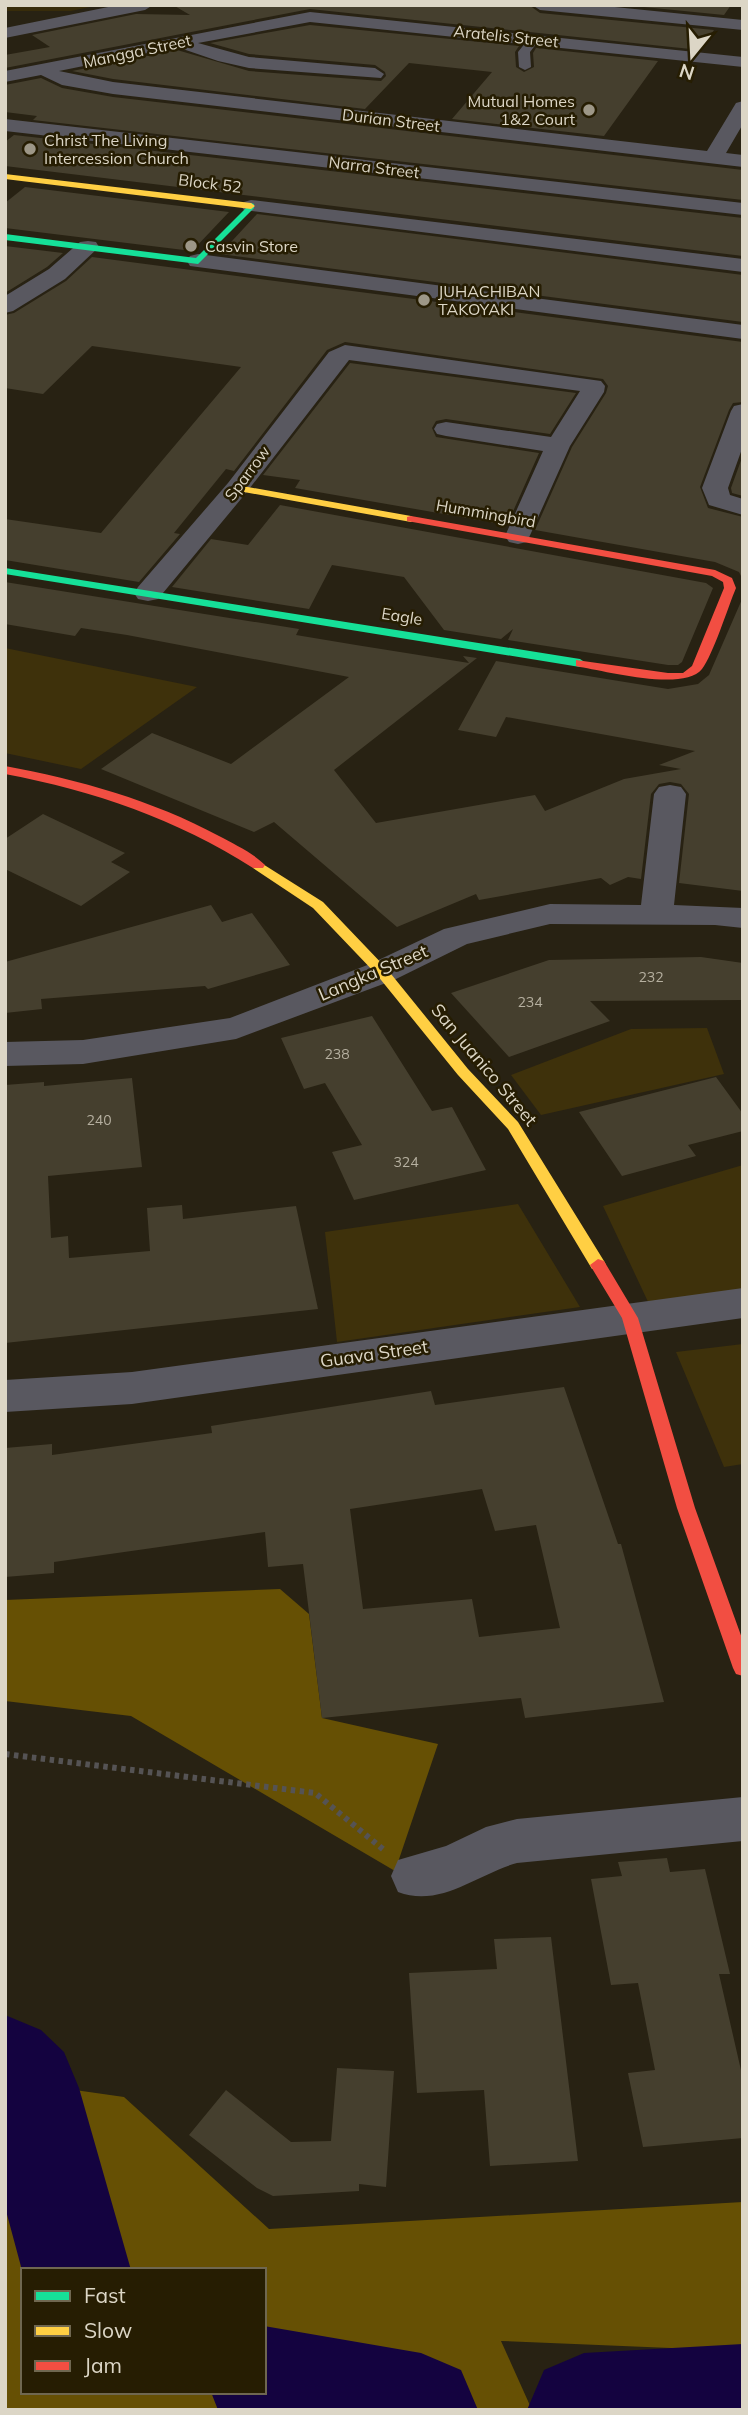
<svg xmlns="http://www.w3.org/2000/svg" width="748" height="2415" viewBox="0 0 748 2415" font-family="Mulish,sans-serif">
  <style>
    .built { fill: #382c0a }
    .green { fill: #3e310b }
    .forest { fill: #665004; fill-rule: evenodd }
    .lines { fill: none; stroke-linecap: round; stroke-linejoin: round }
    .river { fill: #140340; fill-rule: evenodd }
    .building { fill: #453f2e; fill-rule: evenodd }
    .path { stroke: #555354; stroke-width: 6; stroke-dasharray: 4.5 4.5; stroke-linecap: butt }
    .lane { fill: #595860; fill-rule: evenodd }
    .street { fill: #595860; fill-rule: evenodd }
    .fast { fill: #16e098; fill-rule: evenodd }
    .slow { fill: #ffcf43; fill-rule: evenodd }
    .jam { fill: #f24e42; fill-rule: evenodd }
    .poi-dot { fill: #9d9787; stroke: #261d02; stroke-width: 2.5 }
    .labels { text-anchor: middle; stroke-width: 5; stroke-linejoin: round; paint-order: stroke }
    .number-label { font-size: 14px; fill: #b6b0a0 }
    .far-street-label { font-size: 16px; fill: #dcd6c6; stroke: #261d02 }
    .far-poi-label { font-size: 16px; fill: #dcd6c6; stroke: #261d02; text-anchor: start }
    .street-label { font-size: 18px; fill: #dcd6c6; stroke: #261d02 }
  </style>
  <rect width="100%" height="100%" fill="#282213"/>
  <path class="built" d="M5,5H99L71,11H5Z"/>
  <path class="green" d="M5,648L197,687L81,769L5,753Z
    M707,1028L724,1074L541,1115L511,1075L631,1029Z
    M743,1165V1294L650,1306L603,1206Z
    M518,1204L580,1307L337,1342L325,1232Z
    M743,1344V1464L724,1467L676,1352Z"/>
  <path class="forest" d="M280,1589L309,1614L322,1718L438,1744L395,1871L131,1716L5,1701V1600Z
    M5,2080L124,2097L269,2229L743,2202V2351L501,2341L532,2410H5ZM23,2270H264V2392H23Z"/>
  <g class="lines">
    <path class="river" d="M5,2015L41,2030L64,2052L79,2088L131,2270H23V2274L5,2207Z
      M264,2326L421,2353L461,2370L478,2410H218L211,2392H264Z
      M743,2344V2410H527L544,2370L584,2353Z"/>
  </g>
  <path class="building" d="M173,5H529L540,13L714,30L700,50L310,9L5,68V55L50,47L32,35L136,14L190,15Z
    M624,5H731L724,15Z
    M310,25L519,46L515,52L516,67L524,72L534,67L533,53L536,48L658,61L604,136L452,119L492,72L409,63L365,109L113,79L72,71L177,50L249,71L381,81L386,76L385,72L375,65L249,54L210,43Z
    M41,78L62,88L113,97L743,170V200L33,120L37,116L5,112V85Z
    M14,135L743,218V256L5,166V142Z
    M25,187L229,212L192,251L5,228V203Z
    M257,214L743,275V322L220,254Z
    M5,246L63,253L47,267L5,293Z
    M92,257L743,342V402L733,403L729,410L700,487L708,508L743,517V580L739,572L715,562L535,530L572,447L606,393L608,386L603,379L345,342L327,350L234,471L226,469L174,533L180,534L139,582L5,560V519L101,533L241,367L92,346L43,394L5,388V315L14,313L66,281Z
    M350,363L576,393L550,434L446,419L436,421L432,428L436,437L539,453L507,525L295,488L300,480L263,475Z
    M743,455V496L732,493L731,488Z
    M280,505L706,583L713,588L682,662L678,665H668L508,640L513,629L501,639L444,630L404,577L332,565L309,609L172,587L211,539L248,545Z
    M5,582L299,629L296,635L356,645L469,663L463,656L477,658L334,770L376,823L535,795L545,811L624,779L681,769L659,765L695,751L506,717L496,737L458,730L496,661L668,689L698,684L709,675L743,597V891L679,883L689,794L681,784L670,782L659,784L651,794L641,879L628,877L610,885L601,878L479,900L476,894L397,927L274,822L254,832L101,769L152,733L231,764L349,677L127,635L81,628L75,636L5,624Z
    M43,814L125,853L111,862L130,872L81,906L5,869V839Z
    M211,905L222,922L252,913L290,965L208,989L205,986L41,999L42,1009L5,1013V962Z
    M701,957L743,963V1000L590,1001L610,1021L509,1057L451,993L549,960Z
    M372,1016L432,1111L452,1107L486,1170L354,1200L332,1152L362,1145L325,1083L304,1089L281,1038Z
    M716,1077L743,1114V1131L688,1145L696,1156L622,1176L579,1112Z
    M132,1078L142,1167L48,1176L51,1238L68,1236L69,1258L150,1251L147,1208L182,1205L183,1219L296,1206L318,1309L5,1343V1085L44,1082V1086Z
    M564,1387L618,1544H621L664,1702L525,1718L521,1698L322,1718L303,1564L268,1567L265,1532L54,1562V1573L5,1577V1448L52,1444V1455L212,1433L211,1426L431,1391L435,1405ZM482,1489L495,1531L536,1525L560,1628L479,1637L472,1599L363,1609L350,1509Z
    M667,1858L670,1872L705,1869L730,1974H719L743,2079V2138L643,2147L628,2073L655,2070L638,1983L611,1985L591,1879L622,1876L618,1862Z
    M551,1937L578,2161L490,2166L484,2090L417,2093L409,1973L497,1969L494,1939Z
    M337,2068L394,2071L386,2187L359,2184V2191L273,2196L257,2188L189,2135L226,2090L291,2142L331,2141Z"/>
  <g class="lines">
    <path class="path" d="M5,1754L315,1793L384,1850"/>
    <path class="lane" d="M530,37L540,39L530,52L531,67L525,70L519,67L518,52Z"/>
    <path class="street" d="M118,5H153L145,10L5,38V28Z
      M532,5H595L743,20V30L540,10Z
      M310,12L743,57V67L310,22L198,43L249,57L375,68L384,74L381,78L249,68L218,61L177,47L59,71L113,82L707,151L736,103L743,101V124L726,153L743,155V167L113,94L62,85L41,75L5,82V71Z
      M5,119L743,203V215L5,131Z
      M251,200L743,259V272L244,210L241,206L244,202Z
      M88,241L96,242L99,247L65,279L13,311L5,313V296L49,269L80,242Z
      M198,254L743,325V339L190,266L187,261L190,256Z
      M345,345L601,381L605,386L604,392L570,446L527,542L518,544L509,542L505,536L543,451L446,436L437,434L434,429L437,424L446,422L551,437L580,391L349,360L246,493L158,599L148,601L138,599L134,593L138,587L228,483L329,352Z
      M743,404V446L728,488L730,495L743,499V515L709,505L702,488L731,411L734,406Z
      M670,785L681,787L686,794L674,905L743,908V928L715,925L550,924L467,944L394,980L236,1039L83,1064L5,1066V1042L83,1040L230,1018L370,964L444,929L550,904L641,905L654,794L659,787Z
      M743,1288V1318L132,1404L5,1412V1380L132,1372Z
      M743,1797V1841L517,1863C477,1874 441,1908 398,1892L391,1876L398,1860L446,1846L486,1827L517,1819Z"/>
    <path class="fast" d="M251,203L254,204V208L198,264L5,240V234L196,258Z
      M5,568L580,659L586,663L580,667L5,574Z"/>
    <path class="slow" d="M5,174L251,203L255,206L251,209L5,179Z
      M237,485L411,516L416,519L411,522L233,490L232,488Z
      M258,861L323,902L387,969L468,1069L518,1122L604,1261L606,1265L604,1269H592L508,1129L458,1075L377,975L313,908L253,868V862Z"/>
    <path class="jam" d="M411,516L715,570L732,578L736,588C728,607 713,655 702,669C684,692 606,671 580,667L576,666V660L668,673H683L692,666L724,588L723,582L712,576L407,521V517Z
      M5,766C80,780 152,800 219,836C234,844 253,853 265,865L263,868H253C176,819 95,791 5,774Z
      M598,1259L604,1261L638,1318L695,1508L743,1641V1676L736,1674L733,1668L677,1508L622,1318L590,1265Z"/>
  </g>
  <g class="poi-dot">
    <circle cx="589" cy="110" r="7"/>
    <circle cx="30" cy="149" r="7"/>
    <circle cx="191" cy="246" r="7"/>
    <circle cx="424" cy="300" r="7"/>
  </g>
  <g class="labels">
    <g class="number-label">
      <text x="651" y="982">232</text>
      <text x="530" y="1007">234</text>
      <text x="337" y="1059">238</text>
      <text x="99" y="1125">240</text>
      <text x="406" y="1167">324</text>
    </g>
    <g class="far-street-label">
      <text transform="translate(506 36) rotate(6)" y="6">Aratelis Street</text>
      <text transform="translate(137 51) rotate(-12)" y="6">Mangga Street</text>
      <text transform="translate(391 120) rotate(7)" y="6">Durian Street</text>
      <text transform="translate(374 167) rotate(7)" y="6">Narra Street</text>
      <text transform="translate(210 183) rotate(7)" y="6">Block 52</text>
      <text transform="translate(247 473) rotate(-53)" y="6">Sparrow</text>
      <text transform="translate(486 513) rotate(10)" y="6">Hummingbird</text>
      <text transform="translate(402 616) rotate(9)" y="6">Eagle</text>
    </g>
    <g class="far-poi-label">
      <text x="575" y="107" text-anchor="end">Mutual Homes<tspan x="575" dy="18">1&amp;2 Court</tspan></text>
      <text x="44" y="146">Christ The Living<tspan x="44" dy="18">Intercession Church</tspan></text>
      <text x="205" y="252">Casvin Store</text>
      <text x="438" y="297">JUHACHIBAN<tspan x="438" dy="18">TAKOYAKI</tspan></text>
    </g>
    <g class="street-label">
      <text transform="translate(373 973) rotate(-23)" y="6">Langka Street</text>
      <text transform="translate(484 1065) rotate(50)" y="6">San Juanico Street</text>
      <text transform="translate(374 1354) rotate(-8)" y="6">Guava Street</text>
    </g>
  </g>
  <rect width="748" height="2415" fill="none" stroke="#dcd6c6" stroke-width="14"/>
  <rect x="21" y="2268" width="245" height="126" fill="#261d02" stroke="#6f6750" stroke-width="2"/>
  <rect x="35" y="2291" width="35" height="10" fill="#16e098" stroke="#6f6750" stroke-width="2"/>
  <text x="84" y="2303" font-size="21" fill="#dcd6c6">Fast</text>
  <rect x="35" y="2326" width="35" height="10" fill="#ffcf43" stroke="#6f6750" stroke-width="2"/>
  <text x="84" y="2338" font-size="21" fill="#dcd6c6">Slow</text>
  <rect x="35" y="2361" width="35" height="10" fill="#f24e42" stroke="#6f6750" stroke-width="2"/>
  <text x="84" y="2373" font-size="21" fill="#dcd6c6">Jam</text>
  <g transform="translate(692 56) rotate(198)" stroke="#261d02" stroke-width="5" paint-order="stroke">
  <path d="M0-5L12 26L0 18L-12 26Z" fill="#dcd6c6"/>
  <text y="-10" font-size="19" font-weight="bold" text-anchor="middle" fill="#dcd6c6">N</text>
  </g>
</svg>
